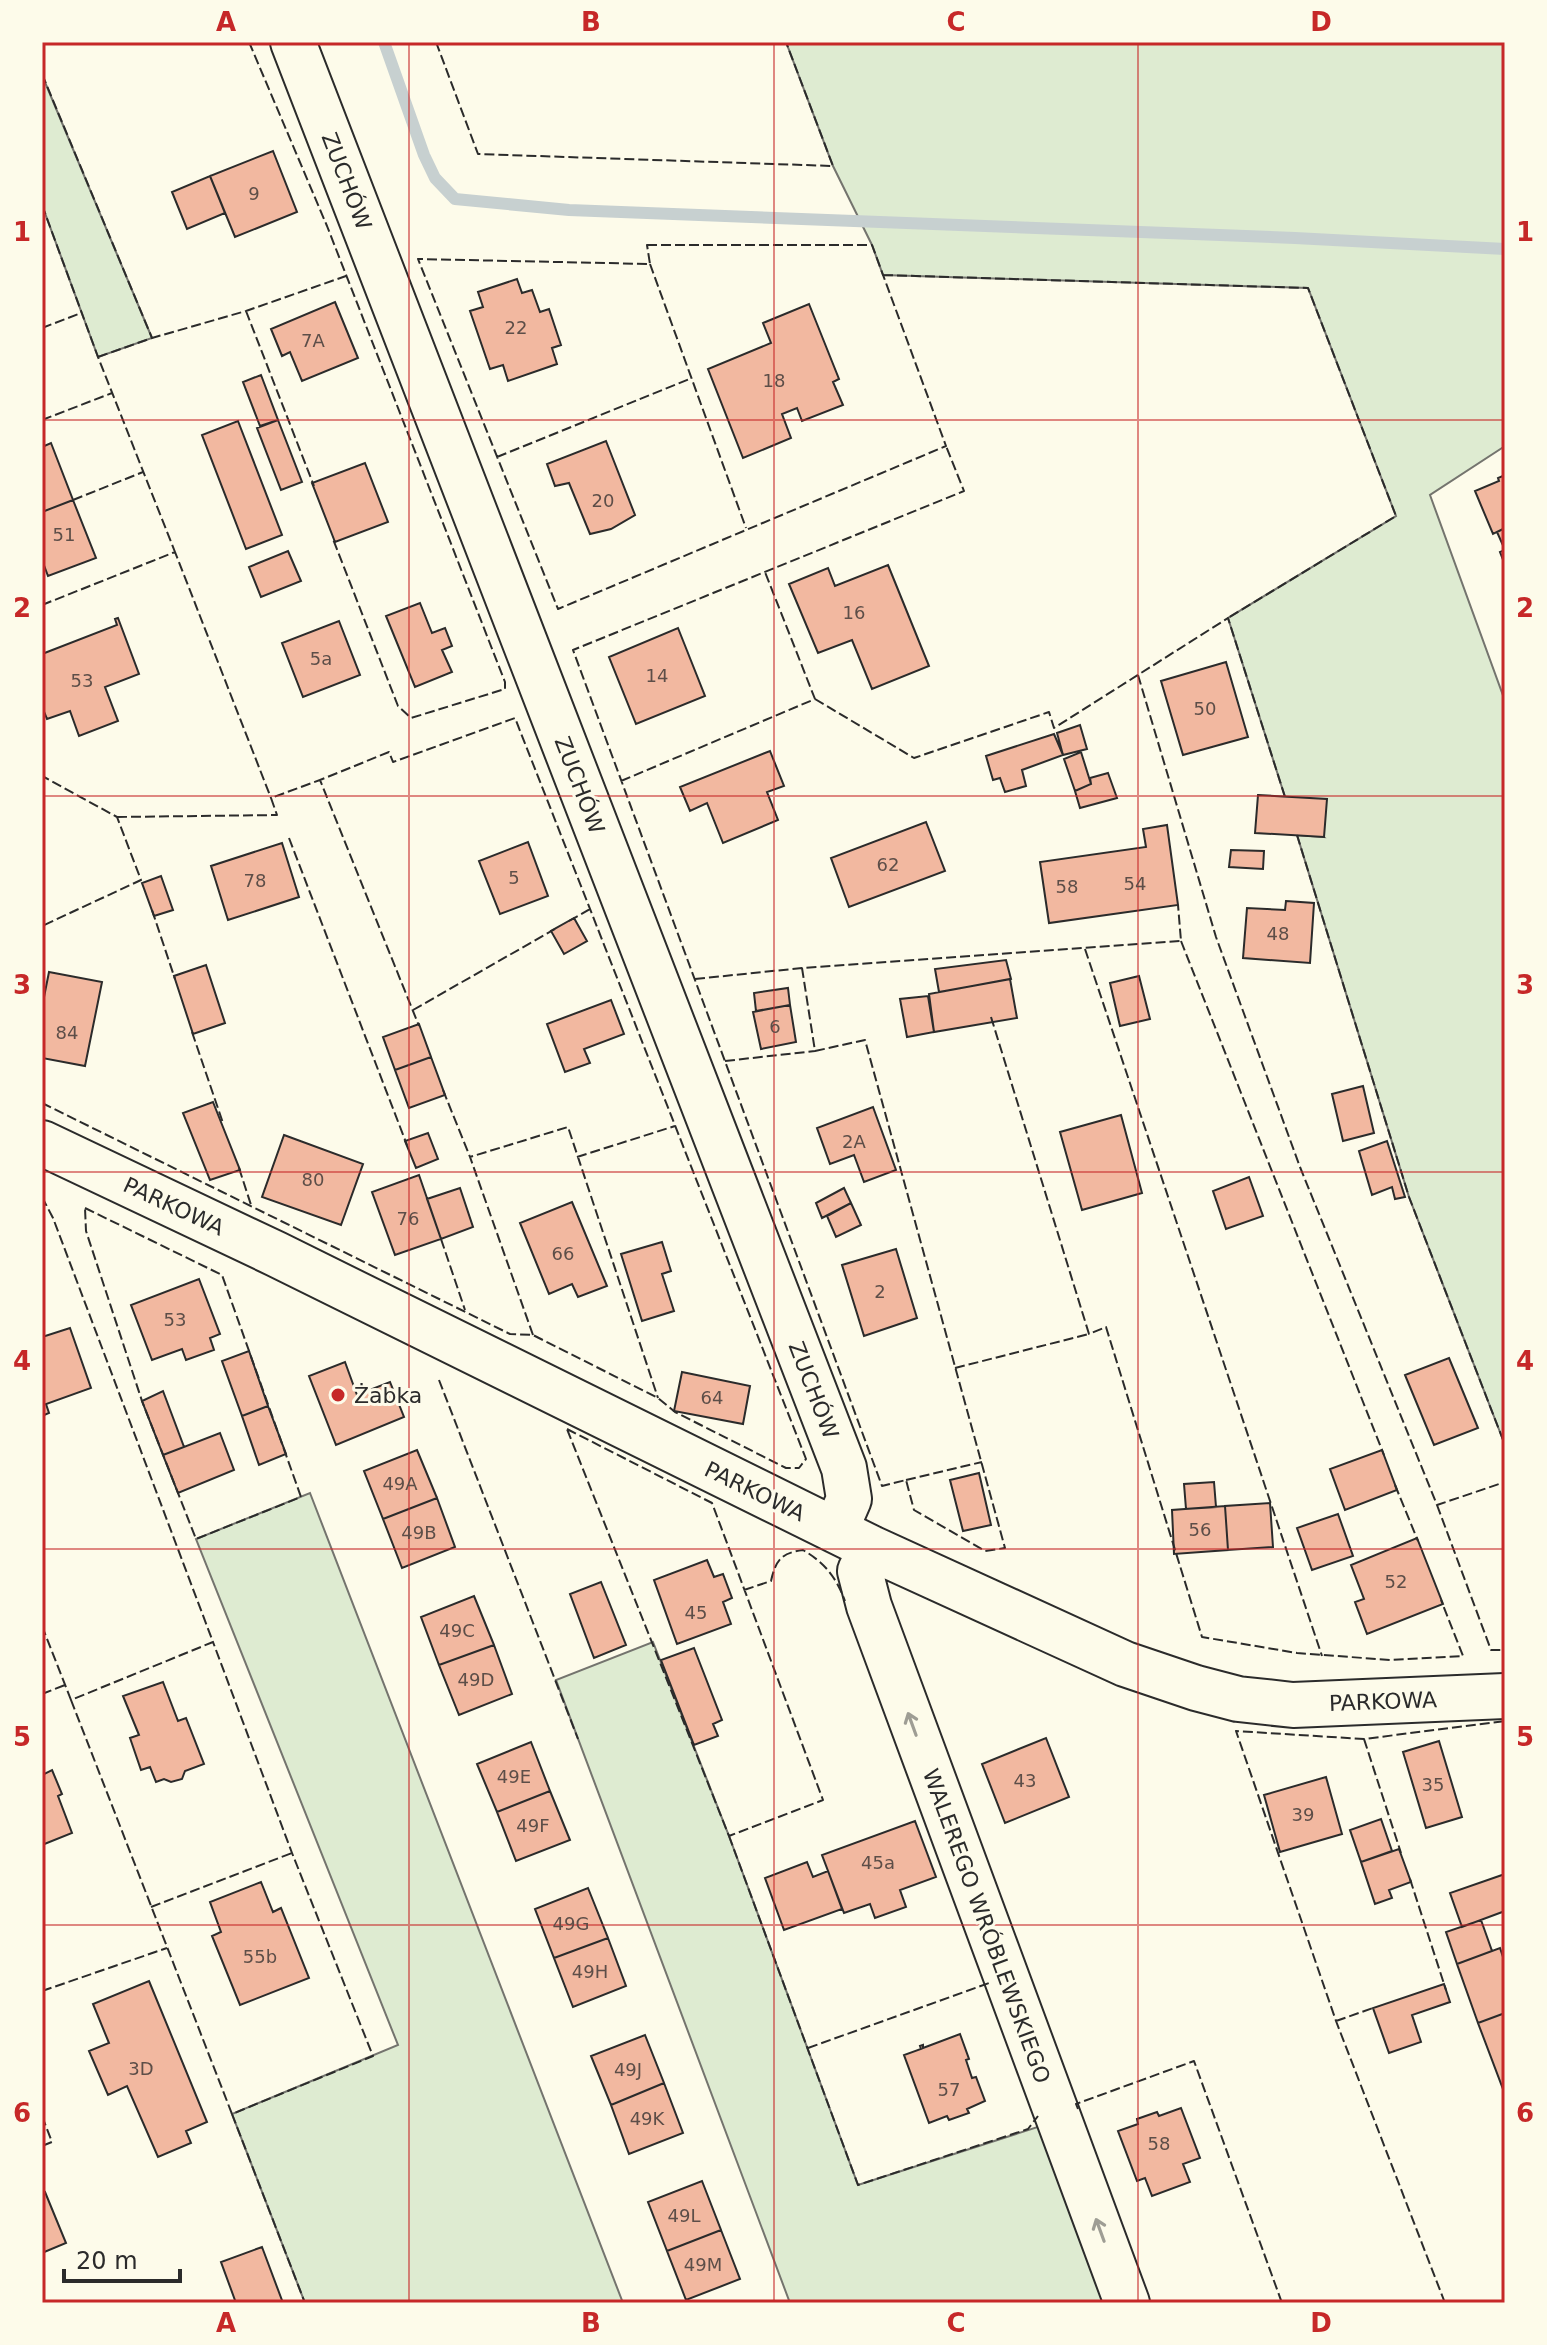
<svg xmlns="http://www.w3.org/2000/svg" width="1547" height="2345" viewBox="0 0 1547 2345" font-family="'DejaVu Sans',sans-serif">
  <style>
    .green { fill: #deebd1; stroke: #74746e; stroke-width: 2 }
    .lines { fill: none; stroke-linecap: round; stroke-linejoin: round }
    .stream { stroke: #c7d0d0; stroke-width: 12 }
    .building { fill: #f2b8a0; stroke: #2b2b2b; stroke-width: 2 }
    .minor-casing { stroke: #2b2b2b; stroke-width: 48 }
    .minor { stroke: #fdfbea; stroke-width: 44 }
    .fence { stroke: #2b2b2b; stroke-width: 2; stroke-dasharray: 10 4; stroke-linecap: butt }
    .oneway { stroke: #9e9d94 }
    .grid { fill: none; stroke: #c62828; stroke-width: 2; stroke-opacity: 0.55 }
    .poi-dot { fill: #c62828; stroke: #fdfbea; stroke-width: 3 }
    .labels { text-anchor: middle; stroke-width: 6; stroke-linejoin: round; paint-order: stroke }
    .number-label { font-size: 18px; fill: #5d4e48 }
    .street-label { font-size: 22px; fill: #2b2b2b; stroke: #fdfbea }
    .poi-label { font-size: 22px; fill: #2b2b2b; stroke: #fdfbea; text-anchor: start }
    .neatline { fill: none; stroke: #c62828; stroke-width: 3 }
    .grid-label { font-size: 26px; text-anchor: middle; font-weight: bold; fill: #c62828 }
  </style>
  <rect width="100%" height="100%" fill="#fdfbea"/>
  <path class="green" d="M786,42H1505V446L1430,495L1505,701V1445L1409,1197L1297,835L1324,837L1285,797L1228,618L1396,516L1308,288L883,275L872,245L833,166Z
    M42,75L152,338L98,357L42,205Z
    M310,1493L623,2303H305L232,2114L398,2045L196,1539Z
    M653,1642L729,1836L858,2185L1050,2123L1114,2303H790L556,1680Z"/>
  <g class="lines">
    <path class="stream" d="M384,42L424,155L435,178L455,199L569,210L1295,238L1505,249"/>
  </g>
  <path class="building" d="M273,151L297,212L235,237L210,176Z
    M210,176L225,213L187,229L172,192Z
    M517,279L522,293L532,290L540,312L549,309L561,345L552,348L557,364L508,381L503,365L490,369L470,311L483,307L478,292Z
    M335,302L358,358L302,381L290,352L282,356L271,329Z
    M809,304L839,379L833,382L843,405L802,421L797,408L782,414L791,438L743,458L708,369L771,343L763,323Z
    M261,375L278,420L260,426L243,382Z
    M278,420L302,482L281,490L257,428Z
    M238,421L282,535L246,549L202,435Z
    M606,441L635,515L611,529L590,534L569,483L555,486L547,464Z
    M51,443L73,500L42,512V447Z
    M365,463L388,522L335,542L312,483Z
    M1505,475V528L1493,534L1475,491L1499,481L1498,478Z
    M73,500L96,558L48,576L42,560V512Z
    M1505,528V565L1500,552L1505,550L1497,532Z
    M288,551L301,581L261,597L249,567Z
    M888,565L929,666L872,689L852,640L818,653L789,584L828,568L835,586Z
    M420,603L432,633L445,628L452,646L442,650L452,672L415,687L386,616Z
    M118,618L139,674L105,687L118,721L79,736L70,711L47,719L42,707V654L117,625L115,619Z
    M339,621L360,675L303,697L282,643Z
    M678,628L705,696L636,724L609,657Z
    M1226,662L1248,737L1183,755L1161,681Z
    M1080,725L1087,749L1063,755L1057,733Z
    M1054,734L1063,755L1022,770L1026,786L1005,792L1000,778L993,780L986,756Z
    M770,751L784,786L767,792L778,820L723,843L707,803L690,811L680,787Z
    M1081,752L1091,784L1075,791L1064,759Z
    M1108,773L1117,798L1080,808L1075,791L1091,784L1090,778Z
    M1258,795L1327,799L1324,837L1255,833Z
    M926,822L945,871L849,907L831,858Z
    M1167,825L1178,905L1049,923L1040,862L1146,847L1143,829Z
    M528,842L548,896L500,914L479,861Z
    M282,843L299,897L228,920L211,866Z
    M1231,850L1264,851L1263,869L1229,867Z
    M161,876L173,910L154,916L142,883Z
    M1286,901L1314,903L1310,963L1243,958L1247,908L1285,910Z
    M574,918L587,941L564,954L551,931Z
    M1006,960L1011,979L939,992L935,969Z
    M206,965L225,1023L193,1034L174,976Z
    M49,972L102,982L85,1066L42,1058V1007Z
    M1139,976L1150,1019L1120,1026L1110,983Z
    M1010,979L1017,1018L934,1032L929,994Z
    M788,988L790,1005L756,1011L754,993Z
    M928,996L934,1032L907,1037L900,999Z
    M611,1000L624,1034L584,1049L590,1063L565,1072L547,1024Z
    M790,1005L796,1042L761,1049L753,1012Z
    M419,1024L431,1057L395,1070L383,1037Z
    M431,1057L445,1095L409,1108L395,1070Z
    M1363,1086L1374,1133L1343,1141L1332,1094Z
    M213,1102L240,1170L210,1180L183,1113Z
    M873,1107L896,1170L864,1182L854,1155L830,1164L817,1128Z
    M1121,1115L1142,1193L1082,1210L1060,1132Z
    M428,1133L438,1159L416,1168L405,1141Z
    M284,1135L363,1164L341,1225L262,1197Z
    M1387,1141L1405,1197L1395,1199L1392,1187L1372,1195L1359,1151Z
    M419,1175L441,1239L395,1255L372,1192Z
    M1249,1177L1263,1216L1226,1229L1213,1191Z
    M460,1188L473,1227L441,1239L427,1199Z
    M844,1188L851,1203L822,1218L816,1203Z
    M572,1202L607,1286L578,1297L572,1284L549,1294L520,1223Z
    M851,1203L861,1225L836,1237L827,1216Z
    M662,1242L671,1271L662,1274L674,1311L642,1321L621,1254Z
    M896,1249L917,1318L864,1336L842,1265Z
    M199,1279L220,1334L210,1338L214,1350L186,1360L182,1349L152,1360L131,1305Z
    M70,1328L91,1388L46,1404L49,1413L42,1416V1337Z
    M249,1351L268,1406L242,1416L222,1361Z
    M1449,1358L1478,1428L1434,1445L1405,1375Z
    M345,1362L357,1395L390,1382L404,1417L336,1445L309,1376Z
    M682,1372L750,1386L743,1424L674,1411Z
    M163,1391L184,1447L163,1455L142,1401Z
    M268,1406L286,1454L259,1465L242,1416Z
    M220,1433L234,1470L178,1493L163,1455Z
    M417,1450L437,1498L383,1519L364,1471Z
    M1382,1450L1397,1490L1345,1510L1330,1469Z
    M979,1473L991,1525L963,1531L950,1480Z
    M1214,1482L1216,1507L1186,1509L1184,1484Z
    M437,1498L455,1547L402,1568L383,1519Z
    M1270,1503L1273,1547L1228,1550L1225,1506Z
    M1225,1506L1228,1550L1174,1554L1172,1510Z
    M1338,1514L1353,1556L1312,1570L1297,1528Z
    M1417,1538L1443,1604L1367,1634L1355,1602L1364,1599L1351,1565Z
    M707,1560L714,1577L723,1574L732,1598L723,1602L731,1624L677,1644L654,1580Z
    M601,1582L626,1645L594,1658L570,1594Z
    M474,1596L494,1645L439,1665L421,1617Z
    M494,1645L512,1694L459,1715L439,1665Z
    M694,1648L722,1720L713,1724L718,1736L694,1745L661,1660Z
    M163,1682L178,1721L186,1718L204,1764L185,1771L182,1779L171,1782L164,1779L156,1782L150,1767L141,1770L130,1738L139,1735L123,1696Z
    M1046,1738L1069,1797L1005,1823L982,1764Z
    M1439,1741L1462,1817L1426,1828L1403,1752Z
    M531,1742L550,1791L497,1812L477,1764Z
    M52,1770L62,1794L58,1796L72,1833L42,1845V1775Z
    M1326,1777L1342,1834L1280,1852L1264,1795Z
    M550,1791L570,1840L516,1861L497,1812Z
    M1381,1819L1392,1851L1361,1862L1350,1830Z
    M915,1821L936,1877L900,1890L906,1907L875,1918L870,1904L844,1913L822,1855Z
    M1399,1849L1411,1882L1389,1890L1392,1898L1375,1904L1361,1862Z
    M807,1862L813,1877L828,1871L842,1909L784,1930L765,1878Z
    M1505,1874V1911L1462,1927L1450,1893Z
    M261,1882L273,1912L281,1908L309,1978L240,2005L212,1936L221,1932L210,1902Z
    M588,1888L608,1938L554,1958L535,1909Z
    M1481,1920L1492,1951L1457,1964L1446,1932Z
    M608,1938L626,1986L573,2007L554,1958Z
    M1500,1948L1505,1963V2013L1478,2023L1457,1964Z
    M149,1981L207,2122L186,2131L191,2143L158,2157L127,2086L108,2095L89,2051L109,2043L93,2004Z
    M1444,1984L1450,2002L1412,2015L1421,2042L1389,2053L1373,2008Z
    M1505,2013V2088L1503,2089L1478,2023Z
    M960,2034L969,2059L966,2060L972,2078L976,2077L985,2101L967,2109L969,2113L949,2120L947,2116L929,2123L904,2055L921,2049L920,2046L923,2045V2048Z
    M645,2035L664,2083L611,2105L591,2056Z
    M664,2083L683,2133L629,2154L611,2105Z
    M1181,2108L1200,2158L1183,2164L1190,2182L1152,2196L1145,2178L1137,2181L1118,2131L1138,2124L1137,2119L1157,2112L1159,2116Z
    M702,2181L721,2230L667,2251L648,2202Z
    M45,2192L66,2243L42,2253V2193Z
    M721,2230L740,2279L686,2300L667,2251Z
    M262,2247L283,2303H236L221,2262Z"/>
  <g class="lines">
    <g class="minor-casing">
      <path id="minor" d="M293,42L844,1468L849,1499L836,1529
        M42,1143L276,1254L871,1548L1125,1664L1196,1688L1238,1699L1293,1705L1505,1696
        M871,1548L860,1571L869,1606L1127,2303"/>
    </g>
    <use href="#minor" class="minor"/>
    <path class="fence" d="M249,42L327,226L505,682V689L411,718L398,706L333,539
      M436,42L478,154L833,166L786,42
      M42,74L152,338
      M42,205L98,357L175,552
      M647,245H872L946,446L558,609L418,259L650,264Z
      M650,264L746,528
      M883,275L1308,288L1396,516L1228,618
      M246,311L314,486
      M42,328L81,313
      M98,357L152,338L246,311L346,276
      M42,420L112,393
      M497,457L692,378
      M73,500L143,472
      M42,605L175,552L271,798
      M1138,675L1216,937L1300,1167L1437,1505L1505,1482
      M815,699L914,758L1049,712L1054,728L1228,618L1285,797
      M42,773L44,777L117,817L141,880L42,926
      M621,781L815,699L765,572
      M117,817L277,815L271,798L320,780
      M1297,835L1409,1197L1505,1445
      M289,838L407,1145
      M152,910L175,979
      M569,921L590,909
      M1181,941L1384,1455
      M1085,949L1322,1656
      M802,968L815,1051L865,1040L1005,1548L985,1551L914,1510L906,1480L882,1486L573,650L964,491L946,446
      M695,979L802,968L1181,941L1178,905
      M413,1010L555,929
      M991,1017L1089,1334L1106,1327L1202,1637L1297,1653L1390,1660L1463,1656L1441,1600
      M192,1032L223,1123
      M725,1061L815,1051
      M443,1090L470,1157
      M42,1103L510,1334L533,1335L658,1398L675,1412L786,1468H799L806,1459L515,718L393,762L389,752L320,780L419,1026
      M577,1157L675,1126
      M239,1168L252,1208
      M42,1197L53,1218L213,1642L71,1700L42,1626
      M85,1208L222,1275L301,1497L196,1539L142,1401L86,1231Z
      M441,1239L465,1310
      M533,1335L470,1157L568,1127L658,1398
      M955,1368L1089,1334
      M439,1380L578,1739
      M567,1429L712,1503L823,1800L729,1836Z
      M906,1480L982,1462
      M1395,1485L1418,1541
      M1437,1505L1491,1650H1505
      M744,1590L771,1581C776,1559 782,1553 803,1550C825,1563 836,1577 845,1601
      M42,1694L65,1685
      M71,1700L232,2114L373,2056L292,1853L213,1642
      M1364,1739L1401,1853
      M729,1836L858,2185L1028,2129L1038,2116
      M1410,1879L1446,1990
      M151,1907L292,1853
      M42,1991L167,1948
      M1336,2021L1373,2008
      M808,2048L992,1982
      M1078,2109L1076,2104L1194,2061L1282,2303
      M232,2114L305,2303
      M42,2116L52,2142L42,2146
      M1445,2303L1336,2021L1236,1731L1364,1739L1505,1721"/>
  </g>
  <defs><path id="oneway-shaft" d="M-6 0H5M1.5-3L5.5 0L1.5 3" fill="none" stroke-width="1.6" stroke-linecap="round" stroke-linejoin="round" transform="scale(2)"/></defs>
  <g class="oneway">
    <use href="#oneway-shaft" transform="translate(912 1724) rotate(-110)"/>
    <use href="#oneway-shaft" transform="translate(1100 2230) rotate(-110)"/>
  </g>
  <path class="grid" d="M409,42V2303M774,42V2303M1138,42V2303M42,420H1505M42,796H1505M42,1172H1505M42,1549H1505M42,1925H1505"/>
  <circle class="poi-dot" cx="338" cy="1395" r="8"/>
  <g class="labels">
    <g class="number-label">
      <text x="254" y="200">9</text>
      <text x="516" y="334">22</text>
      <text x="313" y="347">7A</text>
      <text x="774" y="387">18</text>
      <text x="603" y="507">20</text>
      <text x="64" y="541">51</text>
      <text x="854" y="619">16</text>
      <text x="321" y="665">5a</text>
      <text x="657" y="682">14</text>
      <text x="82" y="687">53</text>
      <text x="1205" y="715">50</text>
      <text x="888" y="871">62</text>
      <text x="514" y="884">5</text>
      <text x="255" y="887">78</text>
      <text x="1135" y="890">54</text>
      <text x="1067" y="893">58</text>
      <text x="1278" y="940">48</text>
      <text x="775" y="1033">6</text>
      <text x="67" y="1039">84</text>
      <text x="854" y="1148">2A</text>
      <text x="313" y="1186">80</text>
      <text x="408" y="1225">76</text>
      <text x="563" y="1260">66</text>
      <text x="880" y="1298">2</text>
      <text x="175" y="1326">53</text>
      <text x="712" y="1404">64</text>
      <text x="400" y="1490">49A</text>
      <text x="1200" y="1536">56</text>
      <text x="419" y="1539">49B</text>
      <text x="1396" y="1588">52</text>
      <text x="696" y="1619">45</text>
      <text x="457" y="1637">49C</text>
      <text x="476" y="1686">49D</text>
      <text x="514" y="1783">49E</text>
      <text x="1025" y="1787">43</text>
      <text x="1433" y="1791">35</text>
      <text x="1303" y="1821">39</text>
      <text x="533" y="1832">49F</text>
      <text x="878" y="1869">45a</text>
      <text x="571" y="1930">49G</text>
      <text x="260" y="1963">55b</text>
      <text x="590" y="1978">49H</text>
      <text x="141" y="2075">3D</text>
      <text x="628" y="2076">49J</text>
      <text x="949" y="2096">57</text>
      <text x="647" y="2125">49K</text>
      <text x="1159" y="2150">58</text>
      <text x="684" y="2222">49L</text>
      <text x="703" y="2271">49M</text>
    </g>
    <g class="street-label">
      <text transform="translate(347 181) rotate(69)" y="8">ZUCHÓW</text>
      <text transform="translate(580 785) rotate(69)" y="8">ZUCHÓW</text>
      <text transform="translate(174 1206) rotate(25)" y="8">PARKOWA</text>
      <text transform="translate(814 1390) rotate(69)" y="8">ZUCHÓW</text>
      <text transform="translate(755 1491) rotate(26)" y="8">PARKOWA</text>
      <text transform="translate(1383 1701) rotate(-2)" y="8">PARKOWA</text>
      <text transform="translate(987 1926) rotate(70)" y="8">WALEREGO WRÓBLEWSKIEGO</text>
    </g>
    <g class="poi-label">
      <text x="354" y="1403">Żabka</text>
    </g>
  </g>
  <rect width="1547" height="2345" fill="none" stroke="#fdfbea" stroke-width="88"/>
  <path d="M64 2269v12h116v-12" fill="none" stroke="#2b2b2b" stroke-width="4"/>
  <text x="76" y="2269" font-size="24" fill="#2b2b2b" stroke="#fdfbea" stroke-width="6" paint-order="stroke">20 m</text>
  <rect x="44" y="44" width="1459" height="2257" class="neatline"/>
  <g class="grid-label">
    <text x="226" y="31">A</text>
    <text x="591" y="31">B</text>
    <text x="956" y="31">C</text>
    <text x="1321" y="31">D</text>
    <text x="22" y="241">1</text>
    <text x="1525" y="241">1</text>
    <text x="22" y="617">2</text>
    <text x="1525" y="617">2</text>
    <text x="22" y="994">3</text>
    <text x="1525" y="994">3</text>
    <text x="22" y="1370">4</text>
    <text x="1525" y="1370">4</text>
    <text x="22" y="1746">5</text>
    <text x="1525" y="1746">5</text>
    <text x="22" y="2122">6</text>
    <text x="1525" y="2122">6</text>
    <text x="226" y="2332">A</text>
    <text x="591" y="2332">B</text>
    <text x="956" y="2332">C</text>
    <text x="1321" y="2332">D</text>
  </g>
</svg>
